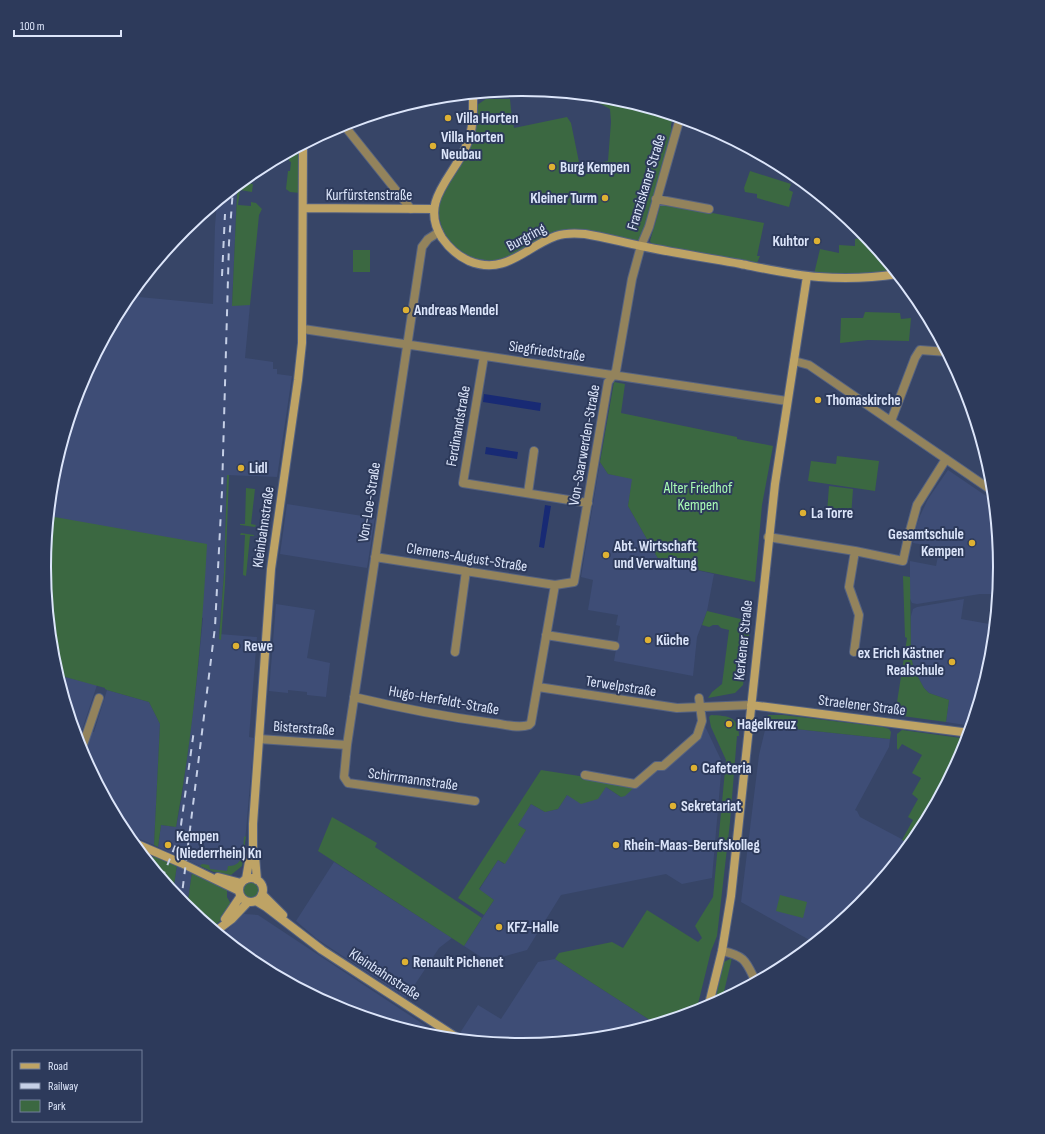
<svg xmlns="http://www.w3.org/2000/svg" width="1045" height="1134" viewBox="0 0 1045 1134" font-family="'Sofia Sans Condensed',sans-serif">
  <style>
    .built { fill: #3e4d76 }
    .green { fill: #3b6841 }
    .water { fill: #182a74 }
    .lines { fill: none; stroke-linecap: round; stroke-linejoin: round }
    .street-casing { stroke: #556281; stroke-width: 10 }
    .secondary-casing { stroke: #556281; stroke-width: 10 }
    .street { stroke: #93835c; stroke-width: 8 }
    .secondary { stroke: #bea365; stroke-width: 8 }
    .rail { stroke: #c5cfe6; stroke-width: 2; stroke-dasharray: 7 7; stroke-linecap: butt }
    .poi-dot { fill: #deb133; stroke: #2d3a5b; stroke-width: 1.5 }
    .labels { text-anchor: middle; stroke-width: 4; stroke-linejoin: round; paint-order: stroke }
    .poi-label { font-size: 15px; font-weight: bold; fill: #dce5fa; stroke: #2d3a5b; text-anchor: start }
    .street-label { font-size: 15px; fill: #dce5fa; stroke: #2d3a5b }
    .park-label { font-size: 15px; fill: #a9fcb4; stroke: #2d3a5b }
    .rim { fill: none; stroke: #dce5fa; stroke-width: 2 }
  </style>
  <rect width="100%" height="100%" fill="#374567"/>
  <path class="built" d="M242,181V187L237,194L232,305H250L245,358L273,362V369H277V374L292,376L277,477L227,475L224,573L219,634L257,637L249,737L254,738L244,854V859L230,872L209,870L158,847L161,825L176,827L182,796L196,687L203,618L49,516L53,473L81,384L125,301L140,283L139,297L213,304L215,226L217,202Z
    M600,462L608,474L633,478L628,506L660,562L714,574L707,611L697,637L693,676L614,661L620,626L616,625L618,615L588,610L593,580L581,577Z
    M948,470L995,502L1001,567L998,594H980L917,604L912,603L910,599V561L936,566L939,551L941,548L913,543L916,528L919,518L928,499Z
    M287,504L375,518L367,568L280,554Z
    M964,599L961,619L995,625L992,661L972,726L946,722L949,700L929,693L924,688L914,670L911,656V616L913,609L917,607Z
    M276,604L315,610L307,658L330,663L326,697L307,695V692L288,690V693L269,691Z
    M58,675L97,685L78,742Z
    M107,690L149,702L160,724L154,845L125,833L83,755L91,731L94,732Z
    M704,724L722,762L712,878L682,884L666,874L561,895L527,950L495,959L492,964L464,946L494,900L479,890L498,860L504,864L526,830L517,825L531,804L545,812L558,809L567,795L606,787L621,797L654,771L664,769Z
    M786,728L890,739L889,747L855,810L857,811L860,817L911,844L861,906L815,943L741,902L759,755L765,730Z
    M334,862L452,938L439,948L406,998L317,939L296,921Z
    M177,865L192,872L187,907L173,892Z
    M244,914L258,915L444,1038L429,1036L339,1009L256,965L221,936Z
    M555,959L656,1024L616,1036L522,1045L472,1041L460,1033L478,1005L501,1019L538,962Z"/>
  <path class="green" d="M598,96C610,97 620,98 631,104V107L674,118L672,119L671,126L672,131L643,236L639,241L636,242L583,231L510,257L491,261L472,258L456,248L446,237L442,229L439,216V204L443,194L467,154L472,144L475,129L477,105L486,99H510L511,110L514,128L567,117L571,123L580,167L608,161L611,122L610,109L597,102Z
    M299,146L300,193L290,192L286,189L288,171H290L291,162L289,161V155H291L292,150Z
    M750,171L791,184L789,190L793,192L789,207L757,198V194L745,192L744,188Z
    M244,179V183L253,184L252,192L240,190L238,205L251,206V202L256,203L262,209L259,215L250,305L232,306L237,194L242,187V181Z
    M661,203L764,223L757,256H760L757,263L653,246L650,241Z
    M868,237L895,271L853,275L814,274L820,249L839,253V245L855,246V239Z
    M353,250H370V272H353Z
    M865,312L900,313L901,319L911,318L909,341L868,340L840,343L841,318H863Z
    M614,382L625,384L621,413L737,437V439L773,446L762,505L755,582L660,562L628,506L632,479L608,474L600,462Z
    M837,456L879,461L875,491L808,481L811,461L836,464Z
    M227,475H229L225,584L221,640L219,639L224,573Z
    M829,486L853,489L851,517L827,513Z
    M246,488L255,489L251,524L256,525L255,527L240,525V524H245Z
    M49,516L207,544C202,639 193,733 176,827L161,825L158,847L154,845L160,724L149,702L107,690L105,689V688L58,675L53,660L44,567Z
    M241,533L254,535V536H250L246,576L243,575L245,535H240Z
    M903,576L910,577L911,656L914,670L924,688L929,693L949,700L946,722L895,715L907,638L905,637Z
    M707,611L749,621V642L743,685L735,693L708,698L712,692L722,684L729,630L721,628L718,625H713L709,627L702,625Z
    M711,715C728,716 739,716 739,736H737L730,822L717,936L711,951L699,1000L695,1012L656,1024L555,959L559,953L612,942L623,948L647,910L698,942L702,938L695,926L713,897L726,760L711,727L709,717Z
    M768,715H783L883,727L889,729L891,732L890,739L786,728L765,730Z
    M902,730L968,739L964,750L951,776H949L948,781L920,833L911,844L902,840L913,820L908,817L918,799L912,794L921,778L912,773L922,755L902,744L898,750L897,748V734Z
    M541,770L637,785L625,796L621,797L606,787L598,799L581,804L567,795L558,809L545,812L531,804L518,825L526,830L505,864L498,860L479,889L494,900L484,915L458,898Z
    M332,817L377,843L375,847L482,918L464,946L318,851Z
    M246,836L242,866L231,875L214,872L200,866L202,864L209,865L210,869L227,871L228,866C244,867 243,849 244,837Z
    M153,854L177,865L173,892L152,866Z
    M192,872L227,888V897L232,906L220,921L212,928L187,907Z
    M243 890a8 8 0 1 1 16 0a8 8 0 1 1-16 0Z
    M780,895L807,902L803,918L776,911Z
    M732,958L722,1000L714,1005L724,962Z"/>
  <path class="water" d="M484,394L541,403L540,411L483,402Z
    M486,447L518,452L517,459L485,454Z
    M545,505L551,506L544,548L539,547Z"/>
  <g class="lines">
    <g class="street-casing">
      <path id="street" d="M343,124L411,209
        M656,199L709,209
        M439,232L428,239L422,247L347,745L344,777L348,783L475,801
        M303,329L787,401
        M484,356L463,483L588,503
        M794,361L809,365L994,492
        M891,421L915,358L920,350L948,352
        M528,493L534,451
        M768,537L855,551L903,561L908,538L917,505L946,459
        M375,557L555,585
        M546,635L615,646
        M455,652L466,571
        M854,652L859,615L849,587L855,551
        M538,687L677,708L751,705
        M354,697C400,708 446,717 493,723C504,724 518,729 529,725L531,723L555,585L574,582L608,382L616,371L632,279L641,246L649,227L678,125
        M259,739L347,745
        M81,751L99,698
        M585,775L635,784L656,766H663L697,736L702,721L699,698
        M722,951C746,956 746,962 756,982"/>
    </g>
    <g class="secondary-casing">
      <path id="secondary" d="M473,93C473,110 474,128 467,144C455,176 418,200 442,238C449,248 458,256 469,261C506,276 525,247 556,236C565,233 575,233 585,234C603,237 622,242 641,246C674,253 707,258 741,264C766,269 793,275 819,277C845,279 872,278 898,274
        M303,208L434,209
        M751,705L970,733
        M132,842L181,863L239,891
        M253,851L255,856L257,880
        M218,877L241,883
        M239 890a12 12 0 1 1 24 0a12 12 0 1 1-24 0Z
        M246,879L250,856L253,851V824L271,569L298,380L302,343L303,144
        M262,894L283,915
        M256,901L266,907L322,950L459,1039
        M225,919L240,897
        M216,931L232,919L248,902
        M708,1008L722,951L731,896L775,484L807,276"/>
    </g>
    <use href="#street" class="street"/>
    <use href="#secondary" class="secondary"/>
    <path class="rail" d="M222,276L225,214
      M162,878L176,844L181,825L194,730
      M181,902L215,627L222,491L229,243L233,189"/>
  </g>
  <g class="poi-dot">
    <circle cx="448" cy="118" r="4"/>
    <circle cx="433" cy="146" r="4"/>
    <circle cx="552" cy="167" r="4"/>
    <circle cx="605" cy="198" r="4"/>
    <circle cx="817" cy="241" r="4"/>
    <circle cx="406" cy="310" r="4"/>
    <circle cx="818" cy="400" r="4"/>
    <circle cx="241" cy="468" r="4"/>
    <circle cx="803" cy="513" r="4"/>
    <circle cx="972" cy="543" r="4"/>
    <circle cx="606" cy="555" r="4"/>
    <circle cx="648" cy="640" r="4"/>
    <circle cx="236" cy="646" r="4"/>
    <circle cx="952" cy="662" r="4"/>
    <circle cx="729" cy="724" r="4"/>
    <circle cx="694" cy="768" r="4"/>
    <circle cx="673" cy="806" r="4"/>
    <circle cx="168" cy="845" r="4"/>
    <circle cx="616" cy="845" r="4"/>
    <circle cx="499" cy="927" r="4"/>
    <circle cx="405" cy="962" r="4"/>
  </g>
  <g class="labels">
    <g class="poi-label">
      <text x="456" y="123">Villa Horten</text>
      <text x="441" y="142">Villa Horten<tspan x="441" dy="17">Neubau</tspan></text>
      <text x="560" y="172">Burg Kempen</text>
      <text x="597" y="203" text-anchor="end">Kleiner Turm</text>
      <text x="809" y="246" text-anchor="end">Kuhtor</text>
      <text x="414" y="315">Andreas Mendel</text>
      <text x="826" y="405">Thomaskirche</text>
      <text x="249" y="473">Lidl</text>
      <text x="811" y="518">La Torre</text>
      <text x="964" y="539" text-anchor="end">Gesamtschule<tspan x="964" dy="17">Kempen</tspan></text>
      <text x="614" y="551">Abt. Wirtschaft<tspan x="614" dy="17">und Verwaltung</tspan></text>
      <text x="656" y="645">Küche</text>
      <text x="244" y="651">Rewe</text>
      <text x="944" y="658" text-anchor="end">ex Erich Kästner<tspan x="944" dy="17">Realschule</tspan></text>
      <text x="737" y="729">Hagelkreuz</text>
      <text x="702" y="773">Cafeteria</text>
      <text x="681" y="811">Sekretariat</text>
      <text x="176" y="841">Kempen<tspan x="176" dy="17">(Niederrhein) Kn</tspan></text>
      <text x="624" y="850">Rhein-Maas-Berufskolleg</text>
      <text x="507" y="932">KFZ-Halle</text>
      <text x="413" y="967">Renault Pichenet</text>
    </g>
    <g class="street-label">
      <text transform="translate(646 182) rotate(-73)" y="5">Franziskaner Straße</text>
      <text x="369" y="200">Kurfürstenstraße</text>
      <text transform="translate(526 237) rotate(-28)" y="5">Burgring</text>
      <text transform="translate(547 351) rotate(8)" y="5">Siegfriedstraße</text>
      <text transform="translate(458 426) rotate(-80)" y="5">Ferdinandstraße</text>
      <text transform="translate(584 445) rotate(-80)" y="5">Von-Saarwerden-Straße</text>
      <text transform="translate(369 502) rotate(-81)" y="5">Von-Loe-Straße</text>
      <text transform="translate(263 527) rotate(-82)" y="5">Kleinbahnstraße</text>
      <text transform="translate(467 557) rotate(9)" y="5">Clemens-August-Straße</text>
      <text transform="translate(743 640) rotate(-84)" y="5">Kerkener Straße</text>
      <text transform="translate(621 686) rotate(9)" y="5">Terwelpstraße</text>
      <text transform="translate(444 700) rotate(10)" y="5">Hugo-Herfeldt-Straße</text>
      <text transform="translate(862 705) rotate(7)" y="5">Straelener Straße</text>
      <text transform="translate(304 728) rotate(4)" y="5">Bisterstraße</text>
      <text transform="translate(413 779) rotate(8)" y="5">Schirrmannstraße</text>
      <text transform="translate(385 974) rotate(33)" y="5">Kleinbahnstraße</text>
    </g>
    <g class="park-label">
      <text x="698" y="493">Alter Friedhof<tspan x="698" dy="17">Kempen</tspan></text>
    </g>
  </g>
  <path d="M0 0H1045V1134H0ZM51 567a471 471 0 1 1 942 0a471 471 0 1 1-942 0Z" fill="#2d3a5b" fill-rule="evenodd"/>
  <path class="rim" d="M51 567a471 471 0 1 1 942 0a471 471 0 1 1-942 0Z"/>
  <rect x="12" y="1050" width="130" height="72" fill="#2d3a5b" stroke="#737e9b"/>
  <rect x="20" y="1063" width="20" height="6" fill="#bea365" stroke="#737e9b"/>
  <text x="48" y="1070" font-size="12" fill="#dce5fa">Road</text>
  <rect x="20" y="1083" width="20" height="6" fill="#c5cfe6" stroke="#737e9b"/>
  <text x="48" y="1090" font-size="12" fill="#dce5fa">Railway</text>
  <rect x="20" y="1100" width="20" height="12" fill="#3b6841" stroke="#737e9b"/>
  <text x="48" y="1110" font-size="12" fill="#dce5fa">Park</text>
  <path d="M14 30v6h107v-6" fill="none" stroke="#dce5fa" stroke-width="2"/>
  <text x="20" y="30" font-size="12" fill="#dce5fa" stroke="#2d3a5b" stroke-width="3" paint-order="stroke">100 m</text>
</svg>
